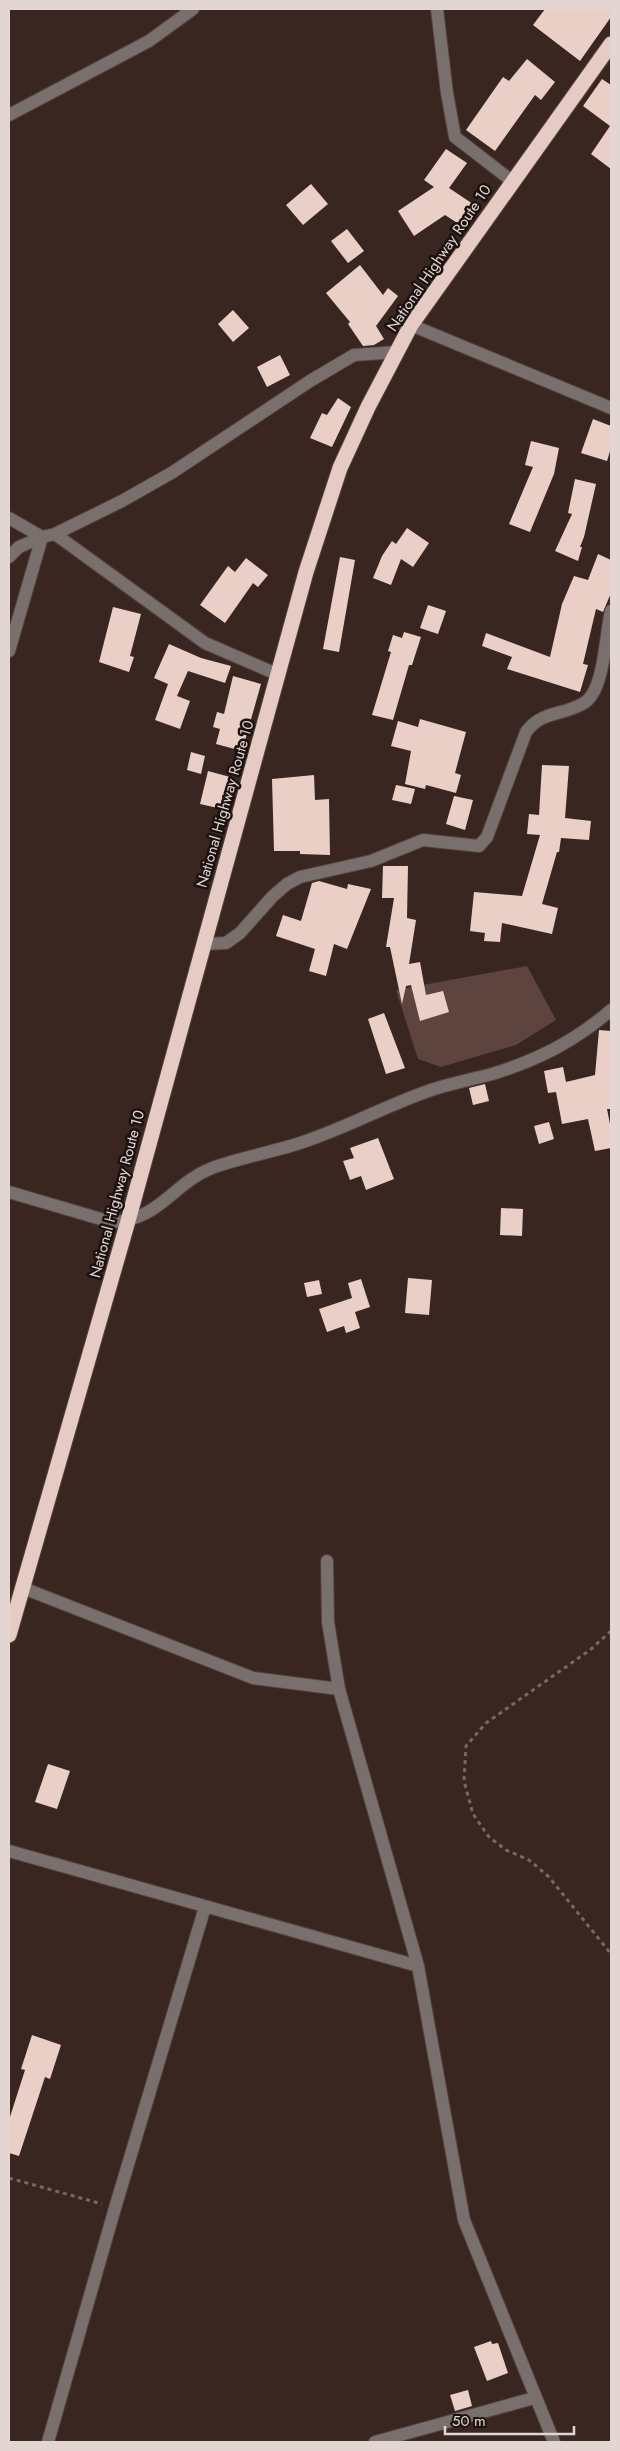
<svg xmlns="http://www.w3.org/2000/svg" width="620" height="2451" viewBox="0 0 620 2451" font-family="Jost,sans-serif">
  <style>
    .green { fill: #5e443e }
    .building { fill: #eacfc7 }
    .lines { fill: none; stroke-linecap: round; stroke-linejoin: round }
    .minor-casing { stroke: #55423d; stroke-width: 14 }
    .highway-casing { stroke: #55423d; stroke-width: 17 }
    .path { stroke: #796763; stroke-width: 3; stroke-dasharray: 4 4; stroke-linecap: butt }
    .minor { stroke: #796f6c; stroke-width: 12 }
    .highway { stroke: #e6cbc4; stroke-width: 15 }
    .labels { text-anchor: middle; stroke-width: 5; stroke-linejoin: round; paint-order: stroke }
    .street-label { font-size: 15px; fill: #e3d5d2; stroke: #1b1210 }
  </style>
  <rect width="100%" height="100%" fill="#3a2621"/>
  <path class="green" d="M527,966L556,1020L516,1045L441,1067L418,1059L396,990Z"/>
  <path class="building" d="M545,9H611V17L580,61L533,25Z
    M527,59L555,82L541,100L535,95L495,151L466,130L503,77L509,81Z
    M602,79L611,85V169L591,154L610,126L583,106Z
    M446,149L467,163L449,188L476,206L462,226L445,215L414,236L398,211L434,187L424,180Z
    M311,184L328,204L303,225L286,205Z
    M347,229L364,251L348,263L331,241Z
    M360,265L383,295L388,288L398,296L376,326L384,339L374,345L363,346L348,324L350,322L326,293Z
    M233,310L249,328L233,342L218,324Z
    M280,355L290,375L267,387L257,367Z
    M338,398L351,407L332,447L310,438L322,413L327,415Z
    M593,419L611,426V448L607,461L581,453Z
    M531,441L559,448L554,474L530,532L509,524L533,467L525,465Z
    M575,479L596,484L584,537L580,547H582L578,561L555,551L572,514L568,513Z
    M407,528L429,543L413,567L401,559L391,585L373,578L382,556L392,541L396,544Z
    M598,554L611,560V593L603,612L596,609L583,664L588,665L580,692L507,669L512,657L482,646L486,633L550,657L562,604L574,576L588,580Z
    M340,557L355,560L339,652L323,649Z
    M246,558L268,575L258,587L253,583L225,623L200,605L228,566L235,572Z
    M428,605L446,611L438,634L420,628Z
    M113,607L141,614L130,656L134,657L129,672L99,662Z
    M404,632L421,637L412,665H409L393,720L372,715L391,652L388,651L393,635L402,638Z
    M169,644L201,658L231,666L225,683L188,671L177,696L190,701L180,729L155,720L168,684L154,678Z
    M233,676L261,684L242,751L216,744L220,729L213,727L217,712L224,714Z
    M420,719L466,732L455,773L461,775L456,793L426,785L425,789L405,784L411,751L391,746L398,721L418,727Z
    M191,752L205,756L201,774L187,770Z
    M542,765L569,766L565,818L591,821L589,840L561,838L559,852H557L542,904L558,908L552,934L502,923L500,942L484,941L485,933L470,931L474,892L522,896L540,835L527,834L529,814L539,815Z
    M208,771L230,777L222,809L200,804Z
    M314,775L315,800L329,799L330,855L300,854V851H274L272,779Z
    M396,785L415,789L411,804L392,800Z
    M454,796L473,800L465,830L446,824Z
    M383,866H408L407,918L416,920L409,964L420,962L426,995L443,991L449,1012L420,1021L411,985L406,986L402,1004L390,947H386L394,898H382Z
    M319,881L347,889L348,884L371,889L347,949L334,944L326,976L309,971L315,949L276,936L283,915L301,921L312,883Z
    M384,1013L405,1068L386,1074L368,1019Z
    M599,1030L611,1031V1109H607L611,1129V1148L595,1151L588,1119L562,1124L556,1092L548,1093L544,1071L563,1067L566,1082L595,1075Z
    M485,1084L489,1101L473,1105L469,1088Z
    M549,1122L554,1139L539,1144L534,1126Z
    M378,1138L394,1179L366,1190L361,1176L350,1180L343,1161L354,1158L350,1148Z
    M501,1208L523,1209L522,1236L500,1235Z
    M408,1278L432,1280L429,1315L405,1313Z
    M361,1279L370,1307L355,1312L360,1328L346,1333L344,1326L327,1332L319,1309L352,1298L348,1283Z
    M319,1280L322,1294L307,1297L304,1283Z
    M48,1764L70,1771L57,1809L35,1802Z
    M32,2035L61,2045L50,2079L45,2077L19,2156L9,2153V2120L25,2070L21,2069Z
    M491,2341L492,2344L498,2343L508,2373L487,2381L474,2347Z
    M468,2390L472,2406L455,2411L450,2395Z"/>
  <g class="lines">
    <g class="minor-casing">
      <path id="minor" d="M437,9L447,93L455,137L512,181
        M9,115L149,41L193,9
        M411,325L611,408
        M9,518L42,537
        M55,534L205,643L279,675
        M9,557L19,547L42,537L55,534L122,501L173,472L310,381L354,355L397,352
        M9,651L42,537
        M204,944L226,943L240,933L273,896L287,884L300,877L371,861L423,840L479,846L487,837L526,732C542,710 563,716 584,703C605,690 605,635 611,611
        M9,1192L111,1222C159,1221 173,1183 212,1168C242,1157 274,1152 303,1142C348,1127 389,1104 434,1089C453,1083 473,1079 492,1074C538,1060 575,1041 611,1010
        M327,1561L328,1622L339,1689L418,1966L464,2220L554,2442
        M23,1588L253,1678L339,1689
        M9,1851L418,1966
        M48,2442L115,2208L205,1907
        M375,2442L534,2398"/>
    </g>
    <g class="highway-casing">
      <path id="highway" d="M9,1635L128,1221L306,572L340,468L368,407L411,325L611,44"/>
    </g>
    <path class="path" d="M611,1631L590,1650L486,1723L466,1746L464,1781L473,1814L489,1837L506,1850L529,1860L549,1877L611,1954
      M9,2178L102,2204"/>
    <use href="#minor" class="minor"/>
    <use href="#highway" class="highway"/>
  </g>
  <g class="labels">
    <g class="street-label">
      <text transform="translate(439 258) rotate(-56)" y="5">National Highway Route 10</text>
      <text transform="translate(225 804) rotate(-74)" y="5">National Highway Route 10</text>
      <text transform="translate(117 1194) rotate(-75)" y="5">National Highway Route 10</text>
    </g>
  </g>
  <rect width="620" height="2451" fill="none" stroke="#e3d5d2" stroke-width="20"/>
  <path d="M445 2426v8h129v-8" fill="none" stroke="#e3d5d2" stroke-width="2.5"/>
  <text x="452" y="2426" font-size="15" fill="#e3d5d2" stroke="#1b1210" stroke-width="4" paint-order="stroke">50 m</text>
</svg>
